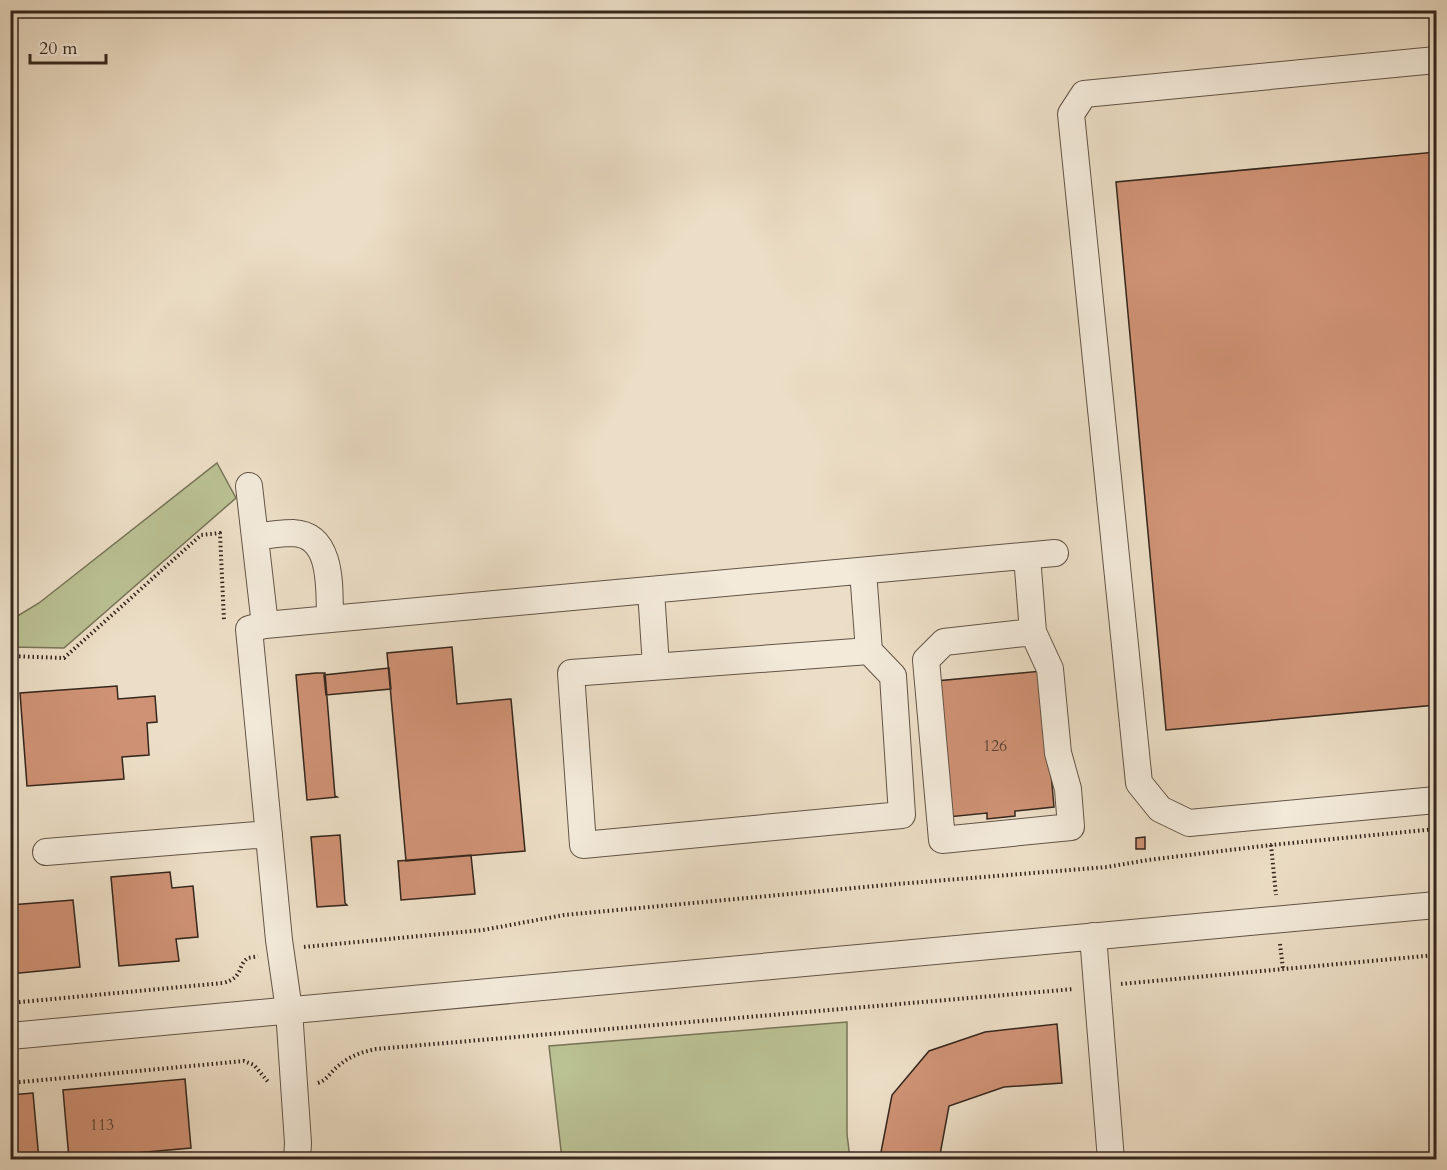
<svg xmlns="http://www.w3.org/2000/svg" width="1447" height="1170" viewBox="0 0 1447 1170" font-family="Cardo,serif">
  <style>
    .green { fill: #bac193; stroke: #777458; stroke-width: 1.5 }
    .building { fill: #cf9275; stroke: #34261c; stroke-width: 1.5 }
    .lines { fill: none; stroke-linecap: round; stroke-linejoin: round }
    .minor-casing { stroke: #625446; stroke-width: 28 }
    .path { stroke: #34261c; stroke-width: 4; stroke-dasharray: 1.5 3; stroke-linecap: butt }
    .minor { stroke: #f3eada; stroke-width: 26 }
    .labels { text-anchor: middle; stroke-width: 4.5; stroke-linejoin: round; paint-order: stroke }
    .number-label { font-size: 16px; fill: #5b4132 }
  </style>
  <rect width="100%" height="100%" fill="#ecdec6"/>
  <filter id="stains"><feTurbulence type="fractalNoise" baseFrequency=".00333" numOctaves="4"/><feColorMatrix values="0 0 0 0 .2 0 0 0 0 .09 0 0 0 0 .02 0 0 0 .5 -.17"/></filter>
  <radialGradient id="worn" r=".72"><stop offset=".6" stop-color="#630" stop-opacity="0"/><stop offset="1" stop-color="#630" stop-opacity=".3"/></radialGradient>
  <path class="green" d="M217,463L236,498L64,648L11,647V620L39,603Z
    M847,1022V1134L850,1159H562L549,1046Z"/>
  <path class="building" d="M1436,152V705L1166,730L1116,182Z
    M452,647L457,704L511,699L525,851L406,861L387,653Z
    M389,668L391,689L326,695L324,675Z
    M1042,671L1054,807L1015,811V816L987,819V813L948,817L936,681Z
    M316,673H325L335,796L337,797L307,800L296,675Z
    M117,686L118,699L155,696L157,722L147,723L149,755L122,757L124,779L27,786L20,693Z
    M340,835L345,903L347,905L317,907L311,837Z
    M1145,837V849H1136V838Z
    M471,855L475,894L401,900L398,861Z
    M170,872L172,888L193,886L198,937L176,939L179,961L119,966L111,877Z
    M73,900L80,967L10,974V905Z
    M1057,1024L1062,1083L1004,1087L949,1106L939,1160H882L881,1152L892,1095L929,1051L985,1032Z
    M185,1079L191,1148L69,1159L63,1090Z
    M33,1093L39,1160H10V1095Z"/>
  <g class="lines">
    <g class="minor-casing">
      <path id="minor" d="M1436,60L1084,94L1071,114L1139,783L1160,809L1189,823L1436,800
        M249,486L265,625
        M255,537C267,535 281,533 293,533C334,535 329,590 330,619
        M1027,556L1033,632L1050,669L1058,753L1068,789L1071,827L942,840L926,660L944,642L1033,632
        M863,571L869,651L893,676L902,815L583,845L571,673L869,651
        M651,591L656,666
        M46,852L269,834
        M1093,936L1111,1160
        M10,1036L1436,905
        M297,1160L298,1143L289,1010L279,940L249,629L265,625L1055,553"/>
    </g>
    <path class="path" d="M10,656L64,658L201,535L220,533L224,621
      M1271,845L1276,895
      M1280,944L1283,969
      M304,947L483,930L564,915L897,884L1107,867L1148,860L1271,845L1436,829
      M1121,984L1436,955
      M10,1003L223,983C244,978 237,965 248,958C251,957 255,957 258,956
      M10,1083L244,1061L254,1065L269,1083
      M318,1083C327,1080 330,1073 337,1067C348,1057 361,1052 376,1049L1074,989"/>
    <use href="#minor" class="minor"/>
  </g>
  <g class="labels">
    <g class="number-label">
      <text x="995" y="751">126</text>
      <text x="102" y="1130">113</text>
    </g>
  </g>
  <rect width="1447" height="1170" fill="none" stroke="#ecdec6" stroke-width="36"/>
  <rect x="12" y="12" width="1423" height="1146" fill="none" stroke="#34261c" stroke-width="3"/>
  <rect x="18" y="18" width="1411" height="1134" fill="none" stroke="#34261c" stroke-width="1.5"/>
  <path d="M30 54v9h76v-9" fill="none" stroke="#34261c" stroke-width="3"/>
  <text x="39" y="54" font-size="18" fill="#34261c" stroke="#f3eada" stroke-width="4.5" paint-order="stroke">20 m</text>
  <rect width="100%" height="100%" filter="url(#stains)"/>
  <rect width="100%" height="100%" fill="url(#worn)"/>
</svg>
